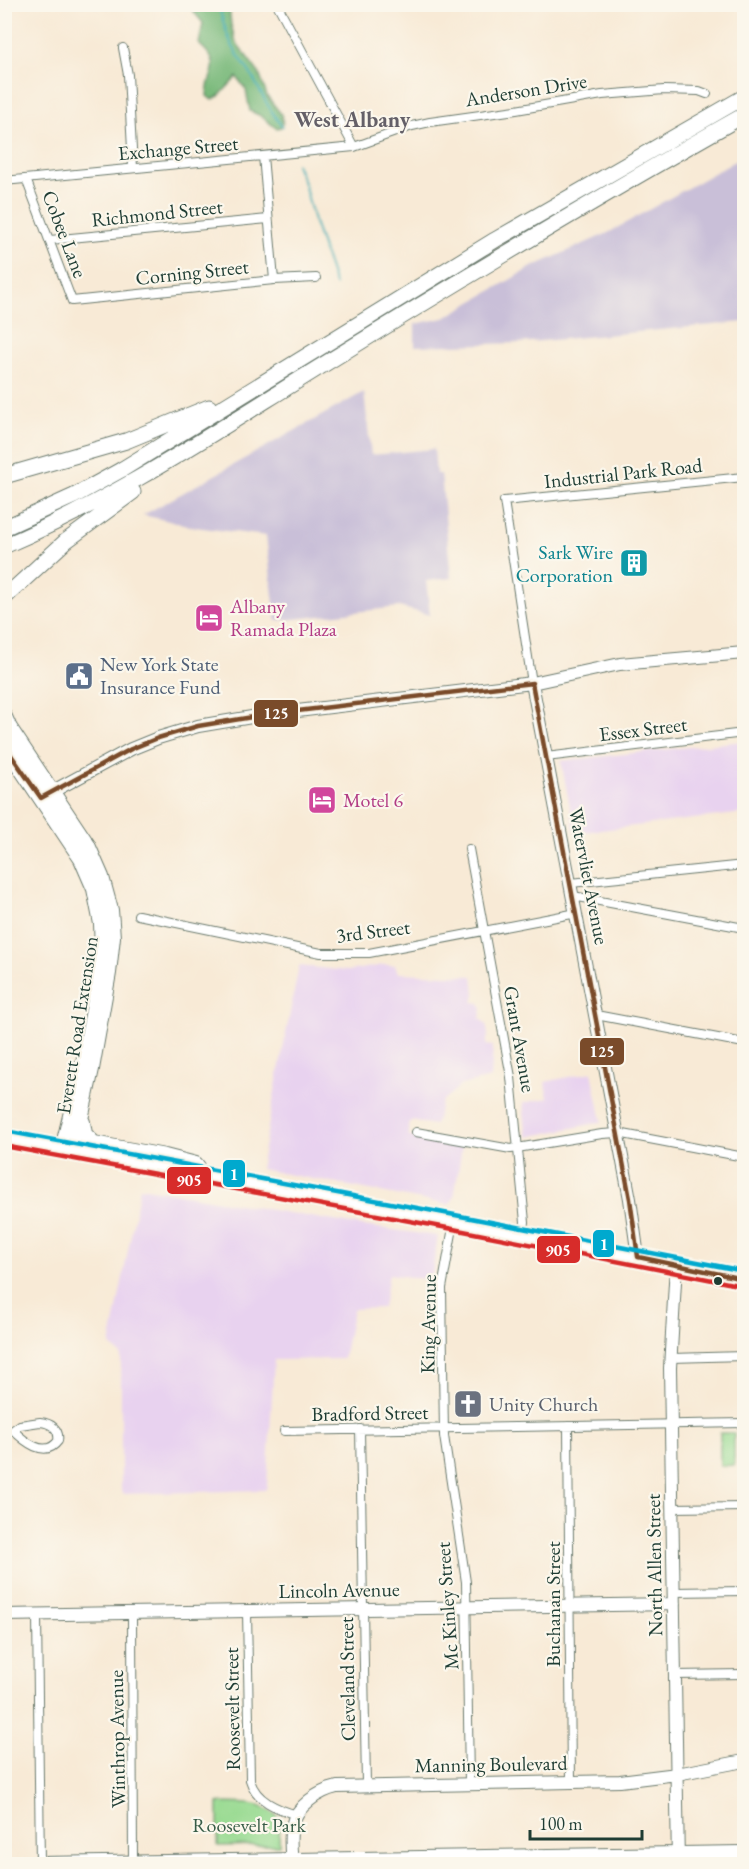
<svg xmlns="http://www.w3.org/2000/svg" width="749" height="1869" viewBox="0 0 749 1869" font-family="'EB Garamond',serif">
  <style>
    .built { fill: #e8d2ef }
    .industrial { fill: #c9bfd8 }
    .green { fill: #98da91; stroke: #5c8c62; stroke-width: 1.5 }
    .forest { fill: #7aba7b; stroke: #4c7c58; stroke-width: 1.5 }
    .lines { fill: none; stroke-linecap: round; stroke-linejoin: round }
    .stream { stroke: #3cadb6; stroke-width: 2 }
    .street-casing { stroke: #6b7a6d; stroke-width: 10 }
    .secondary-casing { stroke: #6b7a6d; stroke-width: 14 }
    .primary-casing { stroke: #6b7a6d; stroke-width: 16 }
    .highway-casing { stroke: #6b7a6d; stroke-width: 17 }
    .street { stroke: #fff; stroke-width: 8 }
    .secondary { stroke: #fff; stroke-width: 12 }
    .primary { stroke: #fff; stroke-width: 14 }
    .highway { stroke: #fff; stroke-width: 15 }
    .bus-1-casing { stroke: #fbf7ec; stroke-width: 9 }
    .bus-2-casing { stroke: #fbf7ec; stroke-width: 9 }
    .bus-3-casing { stroke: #fbf7ec; stroke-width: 9 }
    .bus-1 { stroke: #7a4b2a; stroke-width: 4.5 }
    .bus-2 { stroke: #d72c2a; stroke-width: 4.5 }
    .bus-3 { stroke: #00a9ce; stroke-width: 4.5 }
    .bus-dot { fill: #1f3d34; stroke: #fbf7ec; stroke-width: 2 }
    .labels { text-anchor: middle; stroke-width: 4.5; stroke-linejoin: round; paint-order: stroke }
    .street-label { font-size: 20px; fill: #1f3d34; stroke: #fbf7ec }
    .culture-label { font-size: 20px; fill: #0d838f; stroke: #fbf7ec; text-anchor: end }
    .hotel-label { font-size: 20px; fill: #b23c85; stroke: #fbf7ec; text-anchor: start }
    .service-label { font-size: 20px; fill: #4e5e75; stroke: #fbf7ec; text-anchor: start }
    .worship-label { font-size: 20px; fill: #5b616d; stroke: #fbf7ec; text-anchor: start }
    .park-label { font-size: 20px; fill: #375c47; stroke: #fbf7ec }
    .quarter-label { font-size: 22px; font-weight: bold; fill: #646068; stroke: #fbf7ec }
    .line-badge { stroke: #fbf7ec; stroke-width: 2 }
    .badge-label { font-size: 16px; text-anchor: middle; font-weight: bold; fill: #fff }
  </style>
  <rect width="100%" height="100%" fill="#fbf7ec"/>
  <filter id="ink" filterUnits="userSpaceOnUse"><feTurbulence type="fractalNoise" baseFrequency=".0167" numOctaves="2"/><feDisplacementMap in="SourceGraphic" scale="12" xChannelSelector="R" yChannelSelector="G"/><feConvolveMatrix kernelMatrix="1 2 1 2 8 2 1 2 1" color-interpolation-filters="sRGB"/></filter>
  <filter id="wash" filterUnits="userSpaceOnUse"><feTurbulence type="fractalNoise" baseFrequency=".008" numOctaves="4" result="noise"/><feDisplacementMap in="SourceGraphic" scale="24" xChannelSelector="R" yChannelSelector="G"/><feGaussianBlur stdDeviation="1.35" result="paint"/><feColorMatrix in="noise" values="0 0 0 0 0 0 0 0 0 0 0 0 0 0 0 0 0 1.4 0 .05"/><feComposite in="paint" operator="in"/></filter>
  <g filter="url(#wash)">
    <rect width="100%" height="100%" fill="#f8ead6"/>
    <path class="built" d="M744,741V813L575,833L561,761Z
      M384,965H395L398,973L473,976L475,995L473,1002L480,1003L482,1009L480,1018L486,1024L488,1035L486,1045L493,1046L491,1078L461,1085L442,1101L435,1125L411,1121L408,1127L409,1136L462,1147L454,1198L449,1205L260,1169L299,966L348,971Z
      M592,1072L602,1122L527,1137L523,1103L548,1098L545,1082Z
      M140,1187L363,1226L438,1236L431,1280L389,1274L383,1308L353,1309L343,1359L274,1360L267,1487L265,1490L123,1494L121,1491V1354L110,1346Z"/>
    <path class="industrial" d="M744,156V322L520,343L415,346V324L444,318L532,267L608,233Z
      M364,392L371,455L434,449L436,474H441L451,578L426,581L430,615L399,607L276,621L266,536L195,527L143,515Z"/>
    <path class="green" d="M720,1433H734V1465L720,1466Z
      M218,1803C240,1804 265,1800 280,1820L279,1845L218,1846Z"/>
    <path class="forest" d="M193,5H229L231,25L236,42L259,73L267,96L281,114L283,123L281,127L276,128L261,116L250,111L246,90L237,77L219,96L212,100L207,96C207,70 226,68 199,44L203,23L193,11Z"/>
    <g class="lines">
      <path class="stream" d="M218,4C222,18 226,33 232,45C238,57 247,67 253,78C262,94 270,112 282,126
        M296,164L304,183L315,225L335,285"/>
    </g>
  </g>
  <g filter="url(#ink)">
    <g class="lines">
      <g class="street-casing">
        <path id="street" d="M277,4L354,147
          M123,48L128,75L133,168
          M263,156L274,280
          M26,179L72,301L274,280L316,278
          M4,181L354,147L412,126L430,122L516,110L602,95L664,90L699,91L707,94
          M50,240L268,219
          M532,683L504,501L744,477
          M546,757L744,733
          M469,849L511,1077L525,1222L523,1237
          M571,883L744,865
          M573,896L744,928
          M138,915L321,953H369L577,913
          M596,1015L744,1043
          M416,1132L511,1149L602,1134L618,1133L744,1157
          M454,1222L442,1288L444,1436L466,1582L469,1784
          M671,1358L744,1356
          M40,1422C51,1423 60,1429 58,1441C45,1459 24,1441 13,1430L20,1425Z
          M568,1426L571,1783
          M360,1429L366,1785
          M284,1431L744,1423
          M672,1508L744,1507
          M674,1592L744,1591
          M247,1611L250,1780C256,1801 277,1809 297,1815
          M132,1613L133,1864
          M37,1615L40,1864
          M675,1675L744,1674"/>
      </g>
      <g class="secondary-casing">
        <path id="secondary" d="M532,683L630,1199L638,1257
          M44,796L131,749L158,738L198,726L264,715L532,683L620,664L744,653
          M676,1265L670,1368L678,1864
          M4,1615L674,1604
          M292,1864C291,1852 289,1838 292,1826C296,1806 319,1791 337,1787L620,1781L677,1774L744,1761"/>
      </g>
      <g class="primary-casing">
        <path id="primary" d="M4,719L88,845L102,877L111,910L113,937L109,973L92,1069L74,1151
          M4,744L81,859L94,889L101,924L102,951L98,983L84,1058L62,1149
          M83,1122L85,1134L94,1143L165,1156L196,1164L205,1176
          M4,1138L454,1222L744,1279
          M39,1864L744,1853"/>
      </g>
      <g class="highway-casing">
        <path id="highway" d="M4,476L126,441L209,407
          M4,528L74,496L121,470L495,240L744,97
          M4,546C117,498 219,429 323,365C462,279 602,195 744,115
          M4,598L66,541L133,492
          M4,716L8,725"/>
      </g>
      <use href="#street" class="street"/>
      <use href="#secondary" class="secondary"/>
      <use href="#primary" class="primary"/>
      <use href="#highway" class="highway"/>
      <g class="bus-1-casing">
        <path id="bus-1" d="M4,745L41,798L131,749L158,738L198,726L264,715L532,683L630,1199L638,1257L744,1279"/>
      </g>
      <g class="bus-2-casing">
        <path id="bus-2" d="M4,1146L453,1229L743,1286"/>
      </g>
      <g class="bus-3-casing">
        <path id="bus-3" d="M5,1131L455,1215L744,1271"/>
      </g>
      <use href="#bus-1" class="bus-1"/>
      <use href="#bus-2" class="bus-2"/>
      <use href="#bus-3" class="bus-3"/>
    </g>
  </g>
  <defs>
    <g id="building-square" transform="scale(1.5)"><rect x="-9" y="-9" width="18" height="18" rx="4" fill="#0f9aa8" stroke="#fbf7ec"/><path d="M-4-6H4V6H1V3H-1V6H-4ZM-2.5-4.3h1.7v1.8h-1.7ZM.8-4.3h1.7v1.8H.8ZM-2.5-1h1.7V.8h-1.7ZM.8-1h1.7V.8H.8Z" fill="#fff"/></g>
    <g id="hotel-square" transform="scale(1.5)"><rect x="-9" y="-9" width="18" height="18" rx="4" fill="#d1479c" stroke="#fbf7ec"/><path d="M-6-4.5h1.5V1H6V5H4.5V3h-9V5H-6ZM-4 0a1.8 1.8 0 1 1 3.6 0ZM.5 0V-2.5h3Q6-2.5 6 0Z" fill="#fff"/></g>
    <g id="civic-square" transform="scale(1.5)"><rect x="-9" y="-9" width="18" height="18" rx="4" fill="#5c6f8a" stroke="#fbf7ec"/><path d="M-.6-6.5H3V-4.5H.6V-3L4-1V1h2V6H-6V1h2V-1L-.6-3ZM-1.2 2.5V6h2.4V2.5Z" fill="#fff"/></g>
    <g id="church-square" transform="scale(1.5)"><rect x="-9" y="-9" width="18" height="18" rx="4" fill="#6b7280" stroke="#fbf7ec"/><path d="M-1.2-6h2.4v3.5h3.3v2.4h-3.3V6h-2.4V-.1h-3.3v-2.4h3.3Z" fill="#fff"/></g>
  </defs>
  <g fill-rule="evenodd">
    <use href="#building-square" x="634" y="563"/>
    <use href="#hotel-square" x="209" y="618"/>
    <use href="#civic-square" x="79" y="676"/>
    <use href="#hotel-square" x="322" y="800"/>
    <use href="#church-square" x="468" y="1404"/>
  </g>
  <circle class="bus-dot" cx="718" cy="1281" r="5"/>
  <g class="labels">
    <g class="street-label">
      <text transform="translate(526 90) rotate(-9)" y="7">Anderson Drive</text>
      <text transform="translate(178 148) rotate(-5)" y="7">Exchange Street</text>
      <text transform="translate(157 213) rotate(-6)" y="7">Richmond Street</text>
      <text transform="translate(65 234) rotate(69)" y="7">Cobee Lane</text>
      <text transform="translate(192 272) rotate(-6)" y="7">Corning Street</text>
      <text transform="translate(623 473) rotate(-6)" y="7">Industrial Park Road</text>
      <text transform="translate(643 729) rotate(-7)" y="7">Essex Street</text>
      <text transform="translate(589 876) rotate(79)" y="7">Watervliet Avenue</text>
      <text transform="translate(373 931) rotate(-7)" y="7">3rd Street</text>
      <text transform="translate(77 1025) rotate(-81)" y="7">Everett Road Extension</text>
      <text transform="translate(520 1039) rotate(80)" y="7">Grant Avenue</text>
      <text transform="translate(428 1324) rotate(-89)" y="7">King Avenue</text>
      <text transform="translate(370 1413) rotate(-1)" y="7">Bradford Street</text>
      <text transform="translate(654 1565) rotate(-91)" y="7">North Allen Street</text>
      <text transform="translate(339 1590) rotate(-1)" y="7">Lincoln Avenue</text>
      <text transform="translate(553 1604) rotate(-90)" y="7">Buchanan Street</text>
      <text transform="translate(447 1606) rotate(-94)" y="7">Mc Kinley Street</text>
      <text transform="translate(347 1679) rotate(-91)" y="7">Cleveland Street</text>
      <text transform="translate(232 1709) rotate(-91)" y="7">Roosevelt Street</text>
      <text transform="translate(117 1739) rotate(-91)" y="7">Winthrop Avenue</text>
      <text transform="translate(491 1764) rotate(-1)" y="7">Manning Boulevard</text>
    </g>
    <g class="culture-label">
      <text x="613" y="559">Sark Wire<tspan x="613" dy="23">Corporation</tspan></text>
    </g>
    <g class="hotel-label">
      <text x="230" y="613">Albany<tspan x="230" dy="23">Ramada Plaza</tspan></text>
      <text x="343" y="807">Motel 6</text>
    </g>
    <g class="service-label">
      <text x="100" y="671">New York State<tspan x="100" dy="23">Insurance Fund</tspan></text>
    </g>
    <g class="worship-label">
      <text x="489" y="1411">Unity Church</text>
    </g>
    <g class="park-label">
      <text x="249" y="1832">Roosevelt Park</text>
    </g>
    <g class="quarter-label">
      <text x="352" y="127">West Albany</text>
    </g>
  </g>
  <g class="line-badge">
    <rect x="253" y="699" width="46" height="29" rx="6" fill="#7a4b2a"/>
    <rect x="579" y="1037" width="46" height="29" rx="6" fill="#7a4b2a"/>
    <rect x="222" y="1159" width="24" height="29" rx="6" fill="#00a9ce"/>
    <rect x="166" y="1166" width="46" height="29" rx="6" fill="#d72c2a"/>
    <rect x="592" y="1229" width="23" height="29" rx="6" fill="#00a9ce"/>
    <rect x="536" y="1235" width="45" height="29" rx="6" fill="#d72c2a"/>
  </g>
  <g class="badge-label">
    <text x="276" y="719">125</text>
    <text x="602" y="1057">125</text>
    <text x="234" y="1180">1</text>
    <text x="189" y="1186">905</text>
    <text x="604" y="1250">1</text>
    <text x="558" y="1256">905</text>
  </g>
  <rect width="749" height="1869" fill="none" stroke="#fbf7ec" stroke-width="24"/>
  <path d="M530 1830v9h112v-9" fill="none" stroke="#1f3d34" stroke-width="3"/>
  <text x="539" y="1830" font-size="18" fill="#1f3d34" stroke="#fbf7ec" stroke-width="4.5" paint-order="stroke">100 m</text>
</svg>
